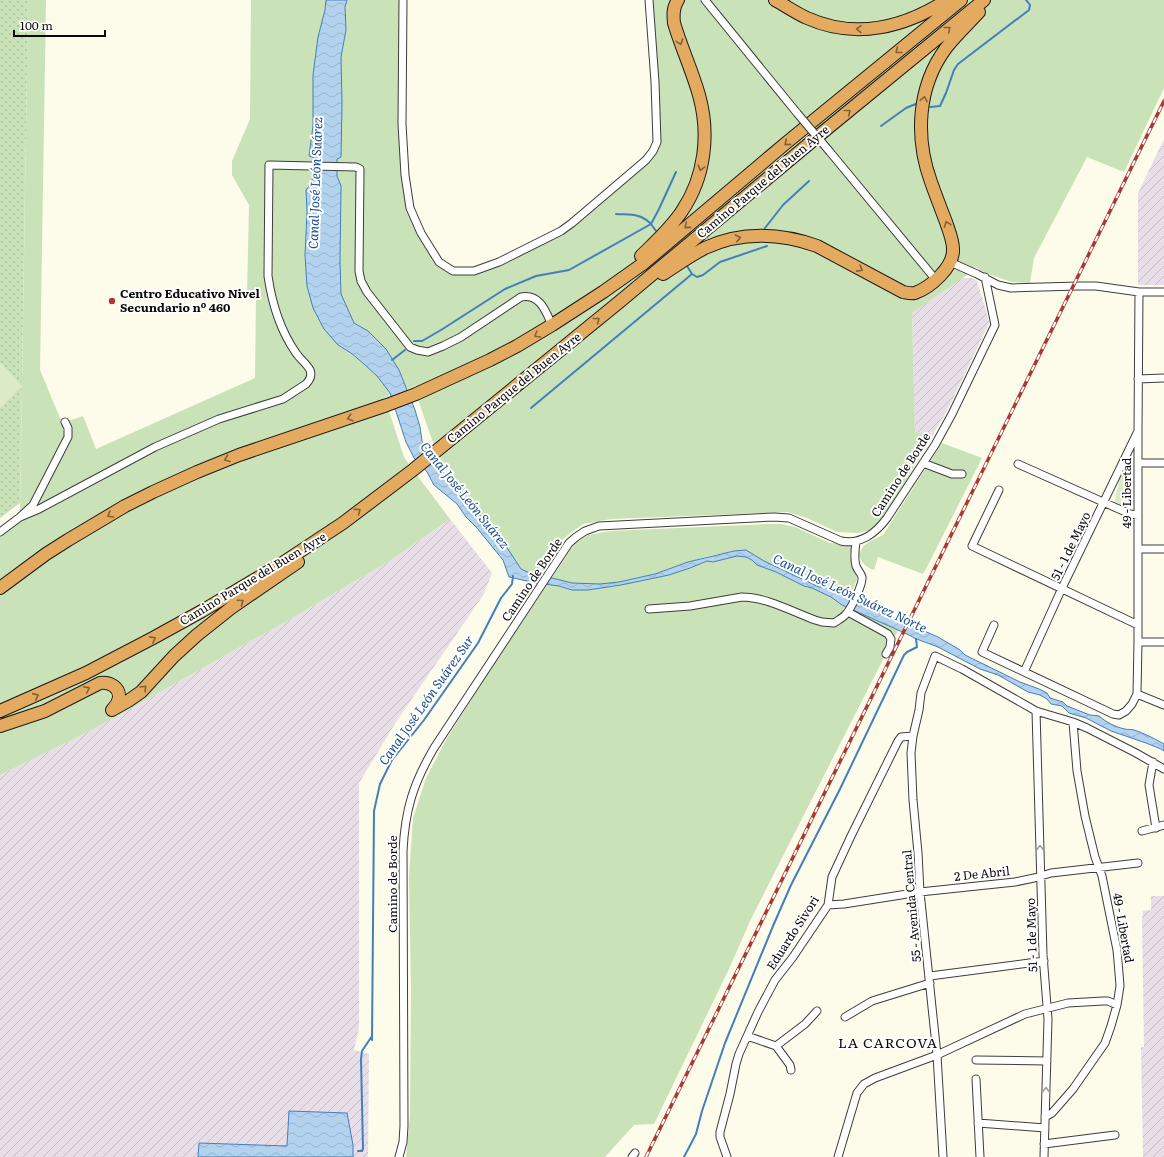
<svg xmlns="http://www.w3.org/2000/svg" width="1164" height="1157" viewBox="0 0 1164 1157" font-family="Literata,serif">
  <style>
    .industrial { fill: url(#industrial-furrows) }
    .grass { fill: #c9e2b7 }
    .park { fill: url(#park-dots) }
    .pitch { fill: #dbebc8 }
    .water { fill: url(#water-waves); stroke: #427fbd }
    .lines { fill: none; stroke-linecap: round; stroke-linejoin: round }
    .stream { stroke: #427fbd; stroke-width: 2 }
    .minor-casing { stroke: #3d3d3d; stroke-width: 9 }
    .motorway-casing { stroke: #1b1b1b; stroke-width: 14 }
    .minor { stroke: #fff; stroke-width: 7 }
    .motorway { stroke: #e4aa60; stroke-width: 12 }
    .rail-casing { stroke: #a93932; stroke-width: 3.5 }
    .rail { stroke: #fff; stroke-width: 2; stroke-dasharray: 6; stroke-linecap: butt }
    .minor-bridge-casing { stroke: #3d3d3d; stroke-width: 9; stroke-linecap: butt }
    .minor-bridge { stroke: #fff; stroke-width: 7 }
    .oneway { stroke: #826239 }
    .oneway2 { stroke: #9d9d9d }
    .poi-dot { fill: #a93932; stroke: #fff; stroke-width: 1.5 }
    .labels { text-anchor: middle; stroke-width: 4; stroke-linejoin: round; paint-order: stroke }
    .street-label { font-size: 12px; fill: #0a0a0a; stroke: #fff }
    .poi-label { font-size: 12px; font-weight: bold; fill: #0a0a0a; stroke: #fff; text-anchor: start }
    .water-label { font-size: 13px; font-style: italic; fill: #22538c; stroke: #fff }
    .quarter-label { font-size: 14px; letter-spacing: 1px; fill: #0a0a0a; stroke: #fff }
  </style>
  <defs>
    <pattern id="industrial-furrows" width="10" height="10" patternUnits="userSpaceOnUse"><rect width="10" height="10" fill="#e8dee8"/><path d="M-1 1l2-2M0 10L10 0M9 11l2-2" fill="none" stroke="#c6bdc6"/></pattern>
    <pattern id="park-dots" width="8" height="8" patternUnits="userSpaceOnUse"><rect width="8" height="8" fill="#c9e2b7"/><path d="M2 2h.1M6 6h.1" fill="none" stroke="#abc19c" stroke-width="1.8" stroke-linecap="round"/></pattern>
    <pattern id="water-waves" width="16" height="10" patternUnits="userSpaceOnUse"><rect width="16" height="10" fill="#b3d2ee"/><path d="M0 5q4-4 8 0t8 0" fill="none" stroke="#99b3cb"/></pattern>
  </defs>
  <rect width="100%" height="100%" fill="#fdfbe9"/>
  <path class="industrial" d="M1164,139V285H1138V193Z
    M962,278H972L977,281L988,317L989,323L950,405L933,435L915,432L912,313Z
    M450,519L492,573L484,594L396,722L359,783V1028L354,1050L369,1054L368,1157H0V775L78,737L116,717L247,643L282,624L391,560Z
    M1151,896H1164V1157H1143L1141,1047H1144L1142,920L1143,911L1151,910Z"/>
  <path class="grass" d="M28,0H46L40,370L62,423L83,416L96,449L255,378L256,297L247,296L249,205L232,175V161L250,119L251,0H326L313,87V126L309,156L315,158C315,170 315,180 306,190L307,212L305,255L307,286L338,345L351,353L364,364L377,376L390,393L388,397L383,398L387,405L404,457L413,470L450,519L391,560L282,624L247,643L116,717L78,737L0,775V532L20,517Z
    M347,0H403L402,124L410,208L439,261L453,271H474L561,231L646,160L657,142L649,0H1164V88L1124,172L1087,157L1034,258L1030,283L1012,282L988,274L975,267L967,275L912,313L915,432L933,435L895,499L879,523L870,530L859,533L837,532L807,518L788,512L611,519L583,524L564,538L540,575H534L521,569L504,543L465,497L436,451L416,394V386L407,389L399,370L386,350L368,331L354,323L341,294L340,261L341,186L337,176V159L341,156L342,104L341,57L346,30L345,7Z
    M942,443L982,458L927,567L923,574L878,557L874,570C865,567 862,563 859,555C864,542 871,541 883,535Z
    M767,524H781L795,527L830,543L852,545L850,555L852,564L857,577L856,582L849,596L829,588L819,587L764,561L746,550L734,551L709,556L673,567L655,574L619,582L600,584L572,583L552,578L574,544L588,535L610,531Z
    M737,556L746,557L752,560L757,565L776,572L804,586L812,588L831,597L842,605L898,630L751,919L728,971L654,1124L634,1125L605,1157H406L410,1117L411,988L409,878L413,818L426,778L446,740L492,667L547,585L559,586L572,590H588L621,585L669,575L690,568L707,561L713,562Z"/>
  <path class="park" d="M0,0H28L20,503L0,518Z"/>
  <path class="pitch" d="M0,362L22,386L0,408Z
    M1120,475L1135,478L1128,507L1114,504Z"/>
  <path class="water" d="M326,0H347L345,7L346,30L341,57L342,104L341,157L337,159V176L341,186L340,261L341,294L354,323L368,331L386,349L399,370L415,410L420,427L422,441L435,463L504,543L521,569L534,575H540L572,583L600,584L619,582L655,574L688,562L734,551L746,550L764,561L819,587L829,588L849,596L865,605L938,637L960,650L965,655L1020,682L1039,689L1047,693L1050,698L1063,702L1067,706L1090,715L1099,716C1106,722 1115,727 1125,729C1128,730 1131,729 1134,730C1144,733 1155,739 1164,744V751L1161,749L1146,743L1111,731L1086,718L1069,713L1062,706L1051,704L1047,699L1040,695L1028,692L998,675L980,669L938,647L914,638L911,636L898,630L842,605L831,597L812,588L804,586L776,572L757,565L752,560L746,557L737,556L713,562L707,561L690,568L669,575L621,585L588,590H572L559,586L536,583L509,577L503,560L477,528L466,517L457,504L434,485L427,472L414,458L406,442L390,393L377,376L364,364L351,353L338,345L324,329L313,308L307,286L305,255L307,212L306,190C315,180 314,170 315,158L309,156L313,126V75L318,37L325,10Z
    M289,1111L347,1113L353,1145V1157H198L199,1143L287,1146Z"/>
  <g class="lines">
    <path class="stream" d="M930,107L940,106L946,93L954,70L958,64L1029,10L1030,5L1026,0
      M881,126L906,108L918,103
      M616,214C630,215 641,213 651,224L659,209L676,172
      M765,228L783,205L809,181
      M687,266L692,274L697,277L703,275L720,262L767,246
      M414,341H422L441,330L505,289L536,276L569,270L651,224L656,231
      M392,360L405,350
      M531,408L692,274
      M372,1040L374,811L380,784L392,760L424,720L478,643L501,598L512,584L513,576
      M358,1151H362L363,1149L361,1059L362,1051L372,1036
      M684,1157L696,1134L702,1111L725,1043L773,926L791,885L840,789L904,655L907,652L917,647L916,639"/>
    <g class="minor-casing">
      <path id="minor" d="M403,0L402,124L405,175L410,208L421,233L439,262L453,271H474L499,262L561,231L572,223L646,160L653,151L657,142L655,82L649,0
        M705,0L797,113
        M830,152L936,280
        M950,262L977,274L998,285L1011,288L1079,286H1096L1139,292H1164
        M1138,379L1164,378
        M923,463L952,474H962
        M1138,463H1164
        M1018,464L1130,514L1138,515
        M999,490L972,546L1138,625
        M20,517L39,509L155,447L219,419L283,399L306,384C310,380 312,375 310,370C307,364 300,359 296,353C280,330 272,304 268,276L269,165L356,167L360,169L359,271L361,281L367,292L410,347L417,350L428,352L443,346L461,337L521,297C540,293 546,312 552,325
        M0,532L20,517L33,505L68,437V428L65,422
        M1139,549H1164
        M649,609L690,606L742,597C766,597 793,612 815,620L822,622L834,623C838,620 843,618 846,614C851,609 863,584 862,577C861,573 858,571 856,566C854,559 855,549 856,542
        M848,612L888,634L891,639L890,647L886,654
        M994,625L982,652L1113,714L1119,715L1126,711L1132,704L1137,694L1138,642V431L1139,292
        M1138,642H1164
        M1024,672L1062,588L1137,433
        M1137,694L1164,705
        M1036,711L1043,955L1048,1019L1044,1157
        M1153,762L1149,785L1156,828
        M1142,831L1164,825
        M828,905L844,904L920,892L1015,882L1034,878L1051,873L1138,863
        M930,976L1044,961
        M845,1017L872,1001L930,983
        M747,1036L776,1046L805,1024L817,1011
        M776,1046L790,1065L791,1070
        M976,1060L1047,1061
        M976,1079L980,1157
        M1045,1117L1052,1113L1073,1089L1105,1043L1111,1026L1117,1005L1120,986L1119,973L1117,950L1102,876L1095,857L1085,816L1077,771L1073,722
        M978,1123L1045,1128
        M1044,1144L1115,1135
        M399,1157L403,1142L404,1126L403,851C405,810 413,784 434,748L569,543L576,537L585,531L599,526L774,517L789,518L841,541C860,545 876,533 887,518L935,445L952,414L995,325L985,277
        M632,1157L635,1153
        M727,1157L720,1137V1132L730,1094L736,1064L739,1054L758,1012L775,980L793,957L828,905L832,877L851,836L898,741L901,737L913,736
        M838,1157L857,1093L864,1084L875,1078L937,1055L1025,1014L1068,1003L1103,1001H1108L1117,1005
        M943,1157L937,1055L920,892L918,853L913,800L911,753L913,736L919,710L921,693L935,656L962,669L1036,711L1073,722L1087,728L1136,753L1164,769"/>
    </g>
    <g class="motorway-casing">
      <path id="motorway" d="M775,0C786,6 796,13 807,18C856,40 905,27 947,0
        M641,256C655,242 671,228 682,211C705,177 710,134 699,95C692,70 681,47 674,23C673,14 673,7 678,0
        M663,274C677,265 691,255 705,248C741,231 781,233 817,246L903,292C908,293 911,294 915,293C931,287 954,267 953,249C953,240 949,231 946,222C941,209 936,196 931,182C915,138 917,87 946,48C956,35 968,24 979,12
        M0,588L46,554L68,540L125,506L153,492L197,472L239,455L387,405L416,394L490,360L517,346L552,325L603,292L644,263L786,143L961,0
        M112,710L128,701L141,692L174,656L197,635L231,608L298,562
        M0,711L86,673L153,638L202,611L281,564L343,523L413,470L618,303L823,132L984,0
        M0,726L45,711L100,683C110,682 120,687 119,698C118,703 115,707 112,710"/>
    </g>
    <use href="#minor" class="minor"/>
    <use href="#motorway" class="motorway"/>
    <g class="rail-casing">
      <path id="rail" d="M646,1157L1164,101"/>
    </g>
    <use href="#rail" class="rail"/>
    <g class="minor-bridge-casing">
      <path id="minor-bridge" d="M797,113L830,152"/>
    </g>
    <use href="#minor-bridge" class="minor-bridge"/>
  </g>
  <defs><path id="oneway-chevron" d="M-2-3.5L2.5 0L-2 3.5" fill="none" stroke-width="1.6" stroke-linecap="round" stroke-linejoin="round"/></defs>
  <g class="oneway">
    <use href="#oneway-chevron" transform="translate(859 29) rotate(-179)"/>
    <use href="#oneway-chevron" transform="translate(948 29) rotate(-39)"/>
    <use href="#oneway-chevron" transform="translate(680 42) rotate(70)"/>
    <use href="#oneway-chevron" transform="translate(898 51) rotate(141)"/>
    <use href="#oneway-chevron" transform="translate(924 99) rotate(-79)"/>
    <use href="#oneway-chevron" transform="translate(848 112) rotate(-39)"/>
    <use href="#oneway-chevron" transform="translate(787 143) rotate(140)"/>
    <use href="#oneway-chevron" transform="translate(701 168) rotate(105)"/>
    <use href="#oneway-chevron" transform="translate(947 224) rotate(-110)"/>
    <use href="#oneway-chevron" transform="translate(687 226) rotate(140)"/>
    <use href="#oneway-chevron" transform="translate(738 238) rotate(-11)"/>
    <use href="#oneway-chevron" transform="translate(860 269) rotate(29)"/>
    <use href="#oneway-chevron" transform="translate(597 320) rotate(-39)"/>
    <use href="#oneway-chevron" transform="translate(537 335) rotate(149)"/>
    <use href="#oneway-chevron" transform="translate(350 418) rotate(162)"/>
    <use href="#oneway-chevron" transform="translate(227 459) rotate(159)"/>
    <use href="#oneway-chevron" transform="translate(358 511) rotate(-37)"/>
    <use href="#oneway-chevron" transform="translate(110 515) rotate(150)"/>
    <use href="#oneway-chevron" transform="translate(241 602) rotate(-35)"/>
    <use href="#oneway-chevron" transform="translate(153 639) rotate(-28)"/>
    <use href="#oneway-chevron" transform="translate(144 688) rotate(-45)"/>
    <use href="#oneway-chevron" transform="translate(87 689) rotate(-27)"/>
    <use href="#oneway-chevron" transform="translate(36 696) rotate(-24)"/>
  </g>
  <g class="oneway2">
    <use href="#oneway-chevron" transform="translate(1040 848) rotate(-92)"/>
    <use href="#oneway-chevron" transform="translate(1046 1090) rotate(-88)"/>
  </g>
  <circle class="poi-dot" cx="112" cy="301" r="4"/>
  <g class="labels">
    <g class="street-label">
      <text transform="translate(763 182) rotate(-40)" y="4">Camino Parque del Buen Ayre</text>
      <text transform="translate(514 388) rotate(-39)" y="4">Camino Parque del Buen Ayre</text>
      <text transform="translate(901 475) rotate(-57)" y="4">Camino de Borde</text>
      <text transform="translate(1127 493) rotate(-90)" y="4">49 - Libertad</text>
      <text transform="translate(1071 546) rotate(-64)" y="4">51 - 1 de Mayo</text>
      <text transform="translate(253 579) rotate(-31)" y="4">Camino Parque del Buen Ayre</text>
      <text transform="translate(532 580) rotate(-56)" y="4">Camino de Borde</text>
      <text transform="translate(982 874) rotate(-6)" y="4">2 De Abril</text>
      <text transform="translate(393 884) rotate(-90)" y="4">Camino de Borde</text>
      <text transform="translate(912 906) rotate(-95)" y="4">55 - Avenida Central</text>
      <text transform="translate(1123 928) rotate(80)" y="4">49 - Libertad</text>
      <text transform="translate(793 933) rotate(-57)" y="4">Eduardo Sivori</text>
      <text transform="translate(1032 935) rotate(-92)" y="4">51 - 1 de Mayo</text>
    </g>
    <g class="poi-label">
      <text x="120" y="298">Centro Educativo Nivel<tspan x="120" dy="14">Secundario nº 460</tspan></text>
    </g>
    <g class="water-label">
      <text transform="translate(315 183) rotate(-88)" y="5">Canal José León Suárez</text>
      <text transform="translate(465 495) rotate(51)" y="5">Canal José León Suárez</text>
      <text transform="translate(850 593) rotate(25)" y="5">Canal José León Suárez Norte</text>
      <text transform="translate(426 700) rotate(-55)" y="5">Canal José León Suárez Sur</text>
    </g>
    <g class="quarter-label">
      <text x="888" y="1048">LA CARCOVA</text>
    </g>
  </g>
  <path d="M14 30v6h91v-6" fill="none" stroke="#0a0a0a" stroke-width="2"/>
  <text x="20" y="30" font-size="12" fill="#0a0a0a" stroke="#ffffff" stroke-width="3" paint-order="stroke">100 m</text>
</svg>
